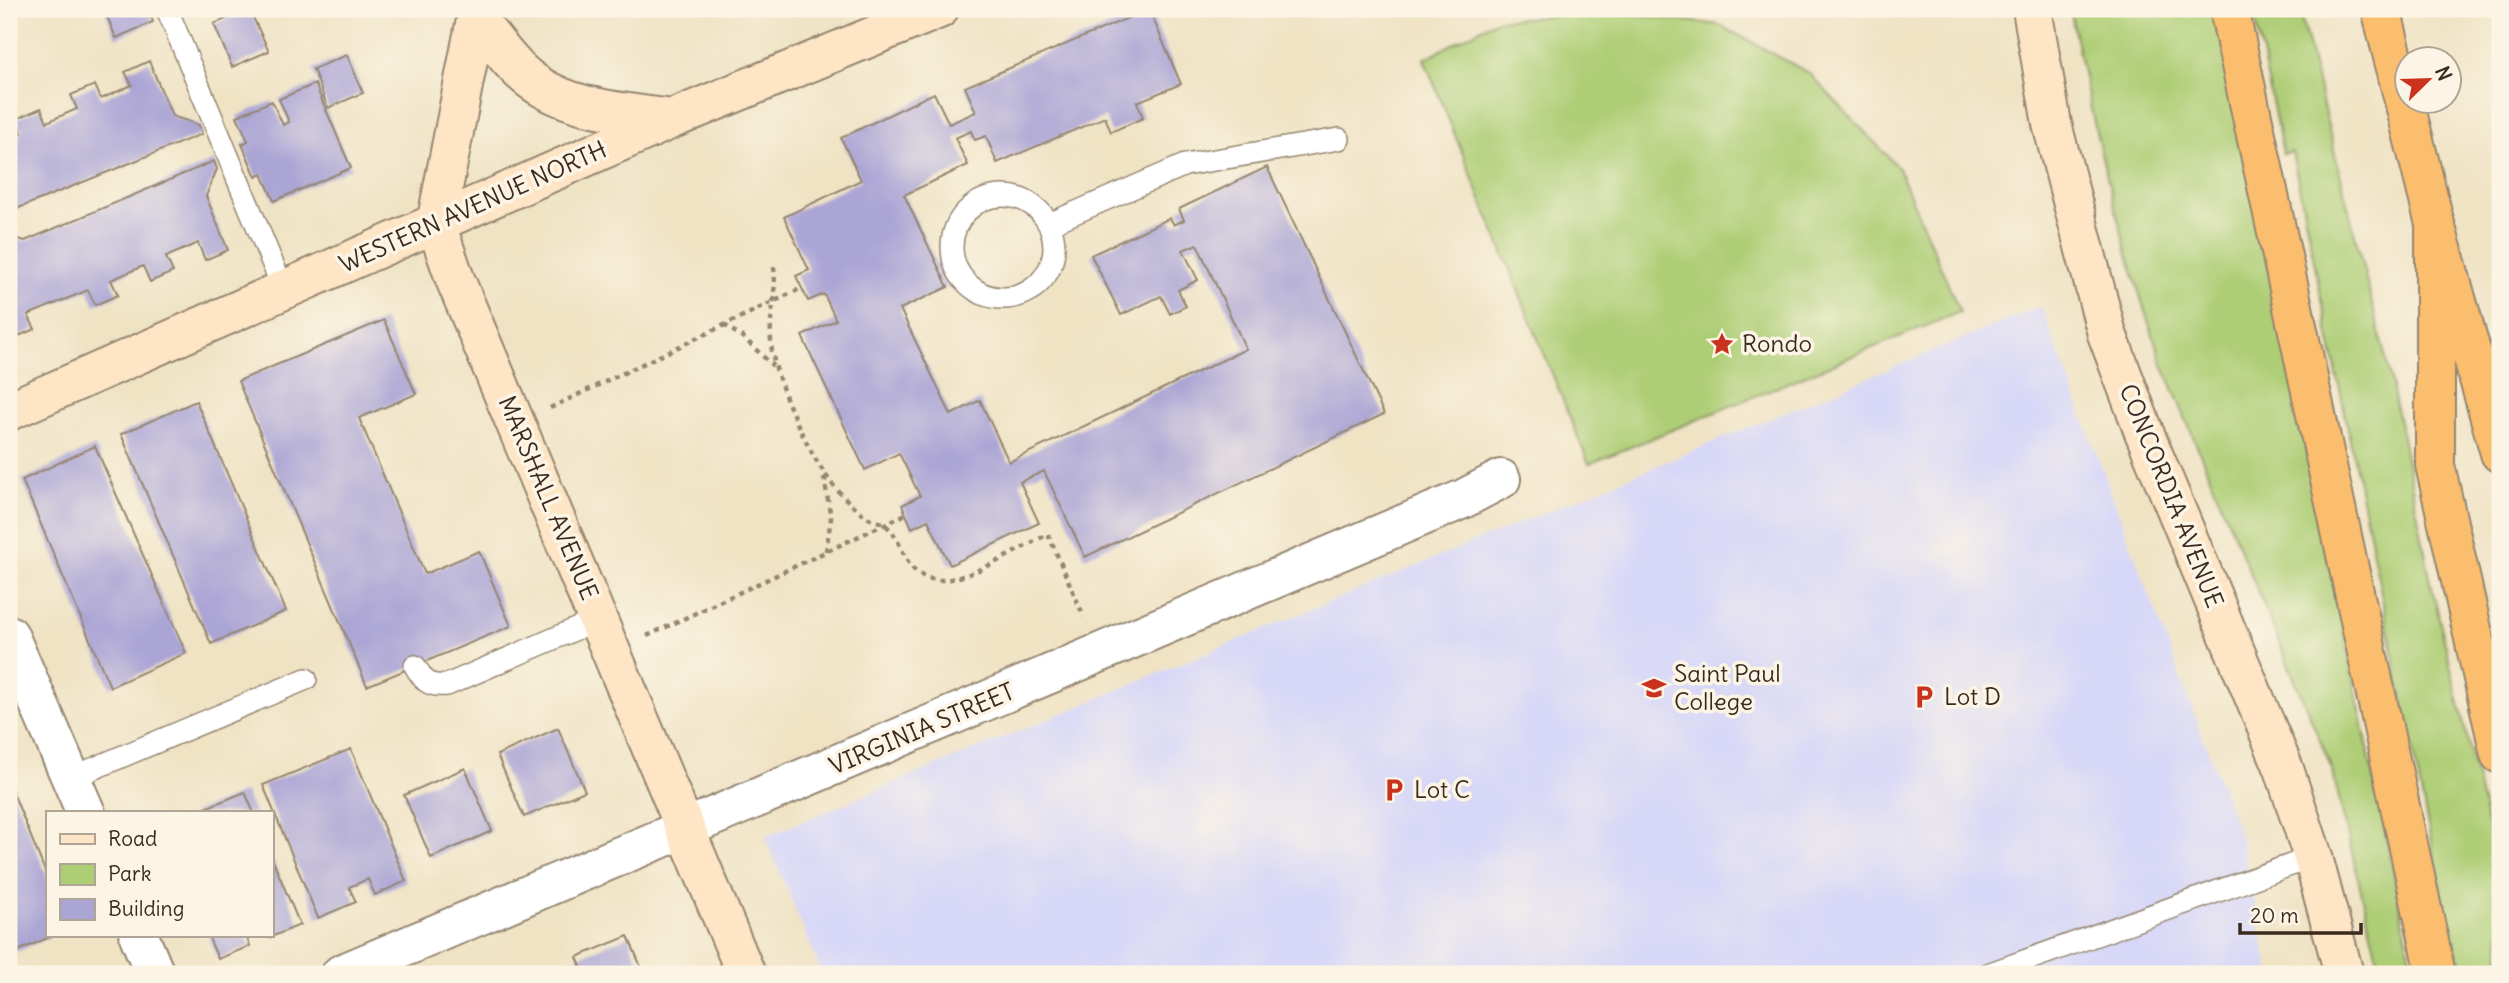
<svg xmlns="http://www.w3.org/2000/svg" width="2509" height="983" viewBox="0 0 2509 983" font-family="Delius,sans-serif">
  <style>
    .built { fill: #d7d7f8 }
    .green { fill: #aece76; stroke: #747c4a; stroke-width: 2 }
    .building { fill: #aba5d5 }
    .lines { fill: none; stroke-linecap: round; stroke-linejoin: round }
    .lane-casing { stroke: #958671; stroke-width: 24 }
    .street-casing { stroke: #958671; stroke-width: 42 }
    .secondary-casing { stroke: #958671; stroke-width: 42 }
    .highway-casing { stroke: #958671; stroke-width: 42 }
    .path { stroke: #958671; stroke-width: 4.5; stroke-dasharray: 5 5; stroke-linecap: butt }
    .lane { stroke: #fff; stroke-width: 21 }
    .street { stroke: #fff; stroke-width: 38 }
    .secondary { stroke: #fde5c5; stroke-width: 38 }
    .highway { stroke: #fabe6e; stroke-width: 38 }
    .labels { text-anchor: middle; stroke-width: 7; stroke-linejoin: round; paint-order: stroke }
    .street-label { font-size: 24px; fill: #3b2a1e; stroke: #fcf5e5 }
    .poi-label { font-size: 24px; fill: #3b2a1e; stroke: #fcf5e5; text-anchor: start }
  </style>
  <rect width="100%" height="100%" fill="#fcf5e5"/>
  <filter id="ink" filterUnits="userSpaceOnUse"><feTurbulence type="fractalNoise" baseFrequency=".0143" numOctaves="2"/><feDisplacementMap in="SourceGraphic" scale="14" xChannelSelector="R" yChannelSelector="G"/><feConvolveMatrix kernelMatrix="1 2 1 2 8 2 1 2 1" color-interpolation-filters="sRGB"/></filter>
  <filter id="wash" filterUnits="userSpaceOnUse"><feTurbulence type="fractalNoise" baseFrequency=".00686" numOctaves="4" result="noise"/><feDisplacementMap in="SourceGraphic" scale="28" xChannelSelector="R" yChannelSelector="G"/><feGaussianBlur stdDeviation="1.57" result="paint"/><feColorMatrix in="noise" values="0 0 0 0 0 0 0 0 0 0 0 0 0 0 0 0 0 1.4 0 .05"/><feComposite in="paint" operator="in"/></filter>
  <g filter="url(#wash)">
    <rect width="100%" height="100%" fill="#efe3c4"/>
    <path class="built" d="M2041,306L2240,836L2270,974H822L765,837Z"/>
    <path class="green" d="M2070,9H2216L2414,974H2381L2332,769L2164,367C2122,250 2094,131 2070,9Z
      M2253,9H2299L2389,372L2433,592L2500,879V974H2458L2292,152L2283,154Z
      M1607,12L1720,25L1809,73L1898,167L1960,312L1589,464L1424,59L1497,20Z"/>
    <g id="blocks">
      <path class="building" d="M104,9H148L153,22L116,38Z
        M249,9L269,51L232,67L214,24Z
        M1149,9L1181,84L1137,102L1143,118L1111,132L1105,117L997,163L986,136L975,140L971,131L955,138L968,165L904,195L948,287L900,309L951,415L980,400L1009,462L1246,349L1197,244L1183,250L1198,280L1178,290L1186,306L1170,314L1161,296L1121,315L1091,255L1170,218L1174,225L1184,220L1179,209L1267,167L1384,414L1085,557L1044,471L1020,482L1039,523L950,565L928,520L912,528L906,514L902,505L920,496L899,453L865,470L802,336L836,320L824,294L808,301L796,276L809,270L784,217L861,180L841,138L934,93L949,124L976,112L965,87Z
        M347,55L363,93L328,108L313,69Z
        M149,61L172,116L199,125L202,134L9,212V139L22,133L16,119L41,108L47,122L77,109L71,95L95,85L101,99L132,85L125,72Z
        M315,84L351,168L274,201L262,174L256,177L242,144L248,141L237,116L272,101L283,125L289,122L279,99Z
        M214,161L217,169L206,196L228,250L205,260L198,243L166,257L173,272L150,282L143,266L111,280L118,295L95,305L88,290L28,315L35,329L9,340V222L17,239L25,241Z
        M384,320L416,394L359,418L425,574L479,551L511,626L367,686L238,381Z
        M196,401L286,611L211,644L121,434Z
        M95,446L186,653L110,687L22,480Z
        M558,728L585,791L524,817L497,755Z
        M351,749L406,881L375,895L368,879L349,887L356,902L318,918L263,785Z
        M465,768L492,831L431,858L404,795Z
        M9,783L47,876V936H52L9,955Z
        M245,792L254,813H193Z
        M271,856L300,925L271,937Z
        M208,936H246L250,946L218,959Z
        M628,936L644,974H584L577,957Z"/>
    </g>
  </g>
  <g filter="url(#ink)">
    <use href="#blocks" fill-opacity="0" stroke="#958671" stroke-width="2"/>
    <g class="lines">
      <g class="lane-casing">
        <path id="lane" d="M167,9L284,291
          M952 247a51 51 0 1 1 102 0a51 51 0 1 1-102 0Z
          M1049,224L1185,165L1339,139
          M415,666C424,681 428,687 447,685L599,619
          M71,778L306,679
          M1988,974L2313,857"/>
      </g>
      <g class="street-casing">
        <path id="street" d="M9,635L86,813
          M139,936L155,974
          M341,974L1463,499L1501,479"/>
      </g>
      <g class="secondary-casing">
        <path id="secondary" d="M478,9L436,224L455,279L746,974
          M2032,9L2052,124L2107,334L2144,432L2284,769L2313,857L2344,974
          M476,19C491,36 504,56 521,72C562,110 619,111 672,119
          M9,411L672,119L939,9"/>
      </g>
      <g class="highway-casing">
        <path id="highway" d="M2229,9L2436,974
          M2381,9L2435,224L2500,453
          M2435,224V465L2500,754"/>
      </g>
      <path class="path" d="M774,267C777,293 769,316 771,341C772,378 814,468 841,494C849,502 859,513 869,518C873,521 880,521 884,524C907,540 900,579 941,580C971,580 1020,548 1048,534L1084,617
        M724,325L744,338L773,366
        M550,408L802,288
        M824,477L831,518L826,551
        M647,636L906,514"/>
      <use href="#lane" class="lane"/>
      <use href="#street" class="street"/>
      <use href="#secondary" class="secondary"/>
      <use href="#highway" class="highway"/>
    </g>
  </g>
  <defs>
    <g id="sight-bare" transform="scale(1.89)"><path d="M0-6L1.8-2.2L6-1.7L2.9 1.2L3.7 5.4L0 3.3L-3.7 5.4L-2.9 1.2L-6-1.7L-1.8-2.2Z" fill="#c8321e" stroke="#fcf5e5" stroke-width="2.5" paint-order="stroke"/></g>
    <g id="university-bare" transform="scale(1.89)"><path d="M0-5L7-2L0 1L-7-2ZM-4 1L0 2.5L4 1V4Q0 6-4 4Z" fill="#c8321e" stroke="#fcf5e5" stroke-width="2.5" paint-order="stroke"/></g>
    <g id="parking-bare" transform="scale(1.89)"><path d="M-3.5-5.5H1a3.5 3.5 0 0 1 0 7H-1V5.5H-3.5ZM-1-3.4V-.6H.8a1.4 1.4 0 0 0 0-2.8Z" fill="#c8321e" stroke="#fcf5e5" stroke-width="2.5" paint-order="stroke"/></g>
  </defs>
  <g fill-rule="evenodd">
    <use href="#sight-bare" x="1722" y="344"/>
    <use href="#university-bare" x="1654" y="688"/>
    <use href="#parking-bare" x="1924" y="697"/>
    <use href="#parking-bare" x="1394" y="790"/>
  </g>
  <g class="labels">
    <g class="street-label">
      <text transform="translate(473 207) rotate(-24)" y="8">WESTERN AVENUE NORTH</text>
      <text transform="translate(2171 496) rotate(68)" y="8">CONCORDIA AVENUE</text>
      <text transform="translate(548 498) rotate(67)" y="8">MARSHALL AVENUE</text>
      <text transform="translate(922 729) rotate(-23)" y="8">VIRGINIA STREET</text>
    </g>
    <g class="poi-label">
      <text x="1742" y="352">Rondo</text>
      <text x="1674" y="682">Saint Paul<tspan x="1674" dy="28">College</tspan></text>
      <text x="1944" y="705">Lot D</text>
      <text x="1414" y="798">Lot C</text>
    </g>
  </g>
  <rect width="2509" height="983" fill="none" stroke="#fcf5e5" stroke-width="35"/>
  <rect x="46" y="811" width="228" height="126" fill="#fcf5e5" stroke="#afa495" stroke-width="2"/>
  <rect x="60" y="834" width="35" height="10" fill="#fde5c5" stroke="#afa495" stroke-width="2"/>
  <text x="108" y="846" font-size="21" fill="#3b2a1e">Road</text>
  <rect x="60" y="864" width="35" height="21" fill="#aece76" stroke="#afa495" stroke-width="2"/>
  <text x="108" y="881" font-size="21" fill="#3b2a1e">Park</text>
  <rect x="60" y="899" width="35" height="21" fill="#aba5d5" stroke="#afa495" stroke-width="2"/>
  <text x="108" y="916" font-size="21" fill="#3b2a1e">Building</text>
  <g transform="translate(2428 80) rotate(67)"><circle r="33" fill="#fcf5e5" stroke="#afa495" stroke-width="2"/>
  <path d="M0-5L12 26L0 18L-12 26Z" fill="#c8321e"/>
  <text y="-10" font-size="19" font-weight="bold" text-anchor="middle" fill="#3b2a1e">N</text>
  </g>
  <path d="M2240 923v10h121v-10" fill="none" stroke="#3b2a1e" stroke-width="3.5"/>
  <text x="2250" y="923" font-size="21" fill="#3b2a1e" stroke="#fcf5e5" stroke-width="5" paint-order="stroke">20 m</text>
</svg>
